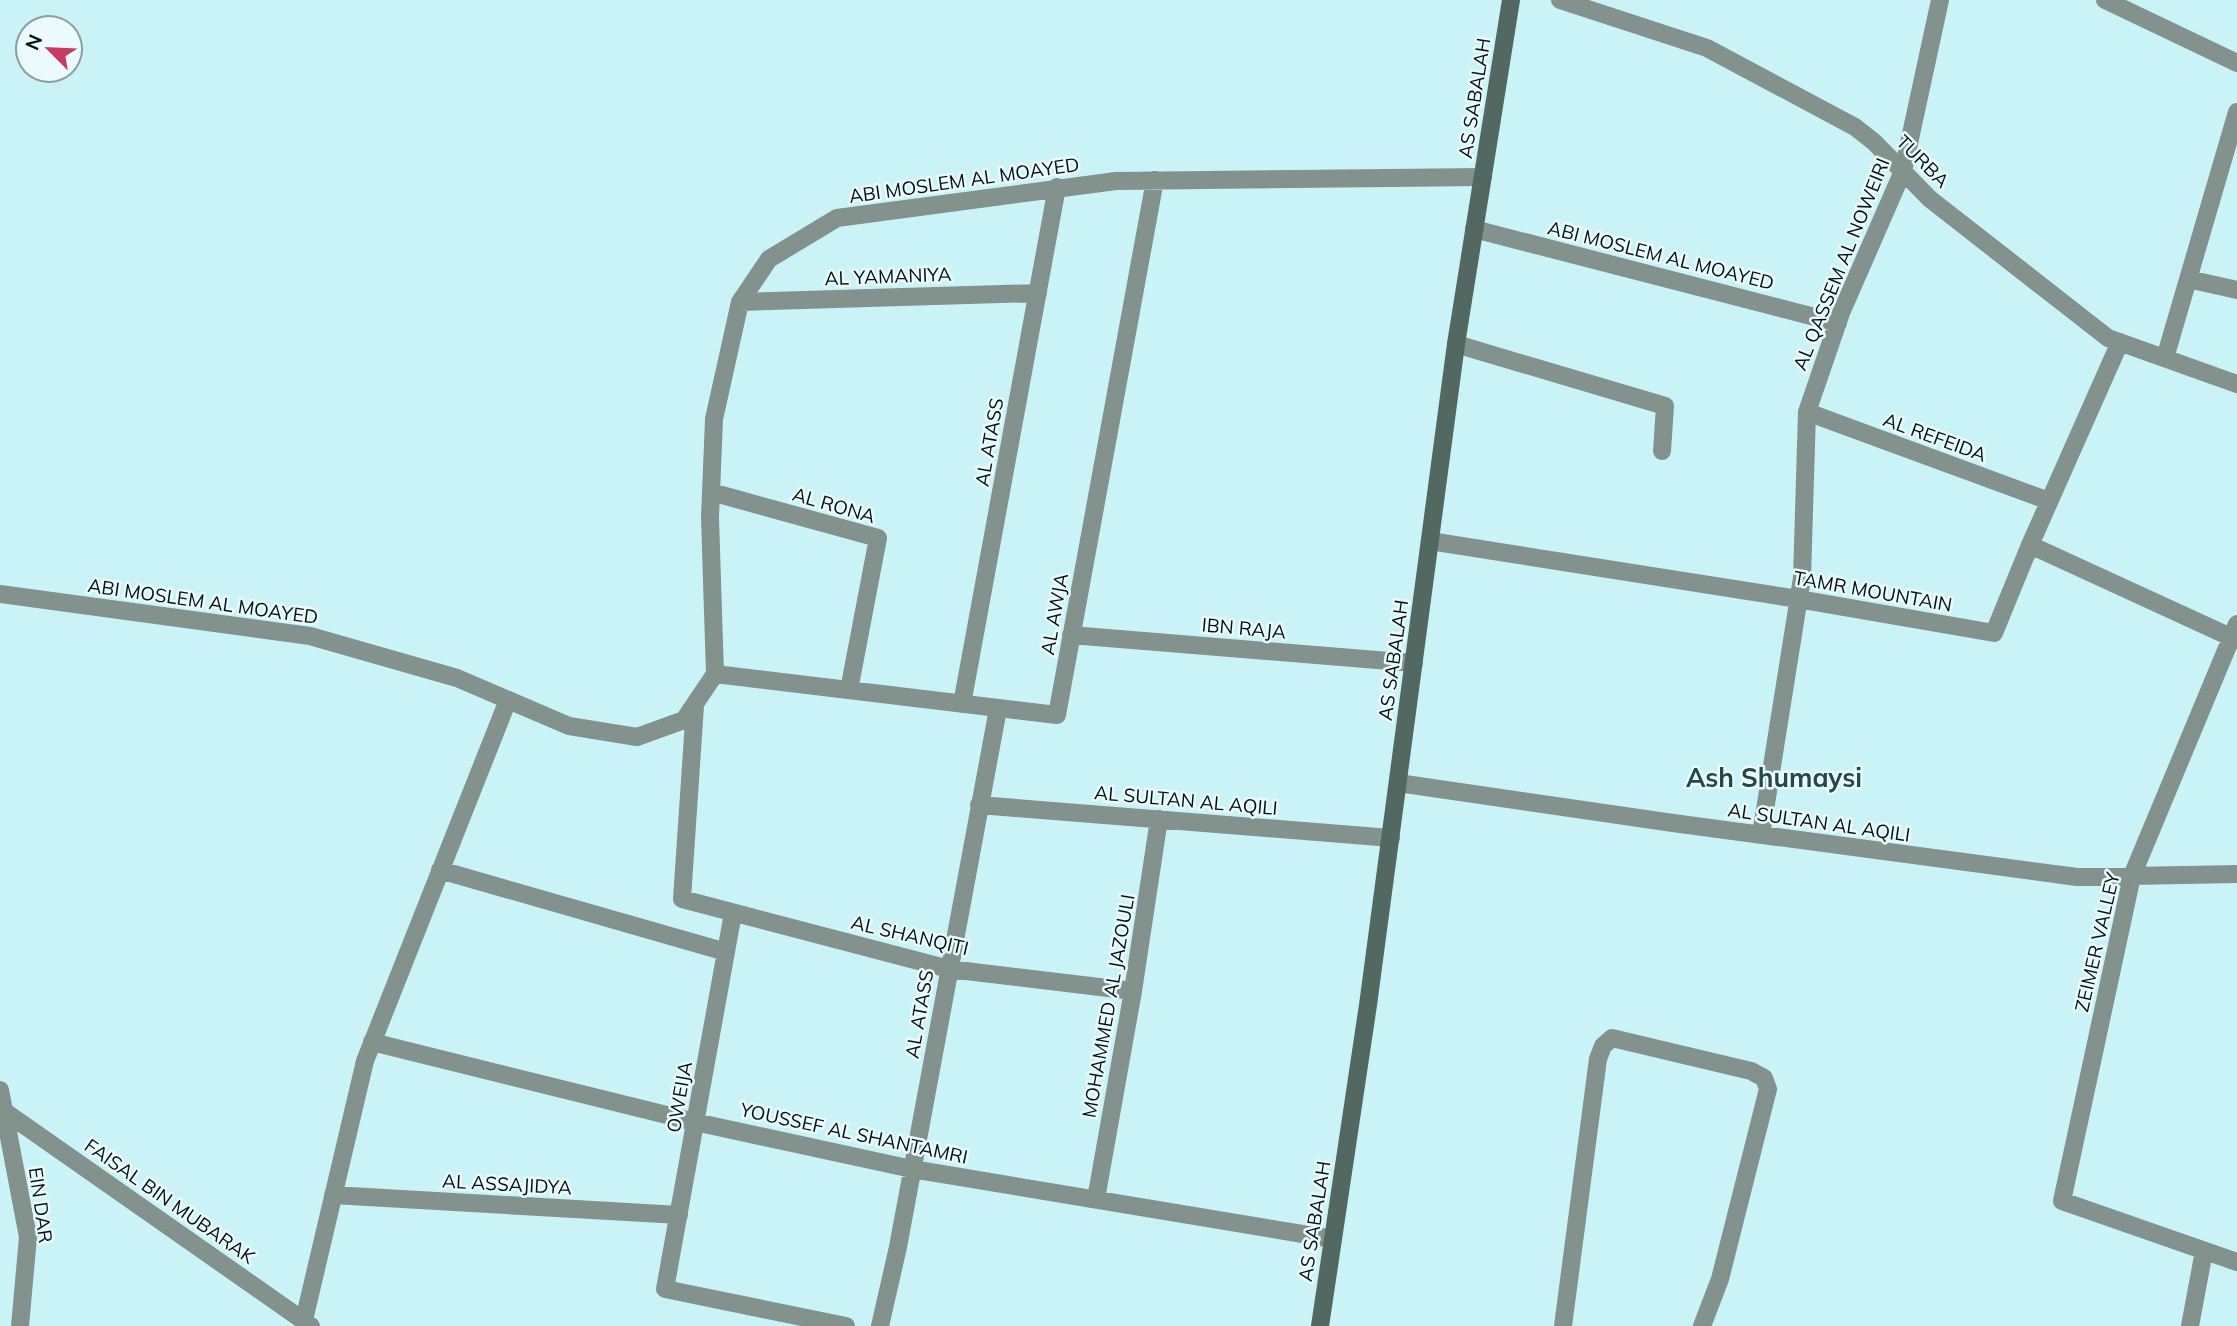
<svg xmlns="http://www.w3.org/2000/svg" width="2237" height="1326" viewBox="0 0 2237 1326" font-family="Mulish,sans-serif">
  <style>
    .lines { fill: none; stroke-linecap: round; stroke-linejoin: round }
    .minor { stroke: #83928c; stroke-width: 18 }
    .secondary { stroke: #526860; stroke-width: 18 }
    .labels { text-anchor: middle; stroke-width: 5; stroke-linejoin: round; paint-order: stroke }
    .street-label { font-size: 19px; fill: #031012; stroke: #ebfbfd }
    .district-label { font-size: 26px; font-weight: bold; fill: #23484c; stroke: #ebfbfd }
  </style>
  <rect width="100%" height="100%" fill="#caf3f8"/>
  <g class="lines">
    <path class="minor" d="M1560,0L1707,48L1855,127L1874,142L1930,199L2108,338L2237,384
      M2105,0L2237,63
      M1474,229L1838,323
      M2188,279L2237,290
      M740,302L1038,293
      M1456,344L1665,406L1662,451
      M2165,358L2237,112
      M1807,412L2049,501
      M711,492L878,538L849,690
      M1430,541L1798,599L1994,633L2030,545L2120,342
      M2030,545L2237,640
      M0,594L310,636L457,678L569,726L637,737L684,720L715,674L710,518L714,419L740,302L769,259L837,218L1116,181L1483,177
      M2237,624L2132,876L2062,1201L2237,1262
      M1071,635L1414,663
      M715,674L1057,715L1155,180
      M962,704L1057,187
      M695,706L682,899L949,969L1133,991
      M1398,783L1673,823L2077,877L2237,874
      M979,805L1391,838
      M1761,835L1802,578L1807,412L1841,313L1903,171L1940,0
      M440,870L726,952
      M733,913L665,1289L846,1326
      M372,1042L695,1122L912,1169L1333,1239
      M0,1090L28,1237L20,1326
      M4,1111L311,1326
      M333,1195L679,1215
      M1096,1199L1133,991L1159,819
      M304,1320L365,1061L508,700
      M880,1326L898,1247L998,709
      M1563,1326L1598,1059L1603,1046L1612,1038L1751,1071L1764,1078L1768,1089L1720,1279L1702,1326
      M2190,1326L2204,1251"/>
    <path class="secondary" d="M1320,1326L1368,1005L1456,344L1511,0"/>
  </g>
  <g class="labels">
    <g class="street-label">
      <text transform="translate(1474 98) rotate(-81)" y="7">AS SABALAH</text>
      <text transform="translate(1923 161) rotate(45)" y="7">TURBA</text>
      <text transform="translate(964 180) rotate(-8)" y="7">ABI MOSLEM AL MOAYED</text>
      <text transform="translate(1661 255) rotate(14)" y="7">ABI MOSLEM AL MOAYED</text>
      <text transform="translate(1841 264) rotate(-68)" y="7">AL QASSEM AL NOWEIRI</text>
      <text transform="translate(888 276) rotate(-2)" y="7">AL YAMANIYA</text>
      <text transform="translate(1935 437) rotate(20)" y="7">AL REFEIDA</text>
      <text transform="translate(989 442) rotate(-80)" y="7">AL ATASS</text>
      <text transform="translate(834 505) rotate(16)" y="7">AL RONA</text>
      <text transform="translate(1873 591) rotate(10)" y="7">TAMR MOUNTAIN</text>
      <text transform="translate(203 601) rotate(8)" y="7">ABI MOSLEM AL MOAYED</text>
      <text transform="translate(1054 614) rotate(-80)" y="7">AL AWJA</text>
      <text transform="translate(1244 628) rotate(5)" y="7">IBN RAJA</text>
      <text transform="translate(1393 660) rotate(-82)" y="7">AS SABALAH</text>
      <text transform="translate(1186 800) rotate(5)" y="7">AL SULTAN AL AQILI</text>
      <text transform="translate(1819 822) rotate(8)" y="7">AL SULTAN AL AQILI</text>
      <text transform="translate(910 935) rotate(13)" y="7">AL SHANQITI</text>
      <text transform="translate(2097 942) rotate(-77)" y="7">ZEIMER VALLEY</text>
      <text transform="translate(1108 1006) rotate(-80)" y="7">MOHAMMED AL JAZOULI</text>
      <text transform="translate(919 1014) rotate(-80)" y="7">AL ATASS</text>
      <text transform="translate(679 1097) rotate(-80)" y="7">OWEIJA</text>
      <text transform="translate(854 1133) rotate(12)" y="7">YOUSSEF AL SHANTAMRI</text>
      <text transform="translate(507 1184) rotate(3)" y="7">AL ASSAJIDYA</text>
      <text transform="translate(170 1201) rotate(35)" y="7">FAISAL BIN MUBARAK</text>
      <text transform="translate(41 1205) rotate(82)" y="7">EIN DAR</text>
      <text transform="translate(1314 1221) rotate(-81)" y="7">AS SABALAH</text>
    </g>
    <g class="district-label">
      <text x="1774" y="787">Ash Shumaysi</text>
    </g>
  </g>
  <g transform="translate(49 49) rotate(294)"><circle r="33" fill="#ebfbfd" stroke="#8e9d9f" stroke-width="2"/>
  <path d="M0-5L12 26L0 18L-12 26Z" fill="#c93a62"/>
  <text y="-10" font-size="19" font-weight="bold" text-anchor="middle" fill="#031012">N</text>
  </g>
</svg>
